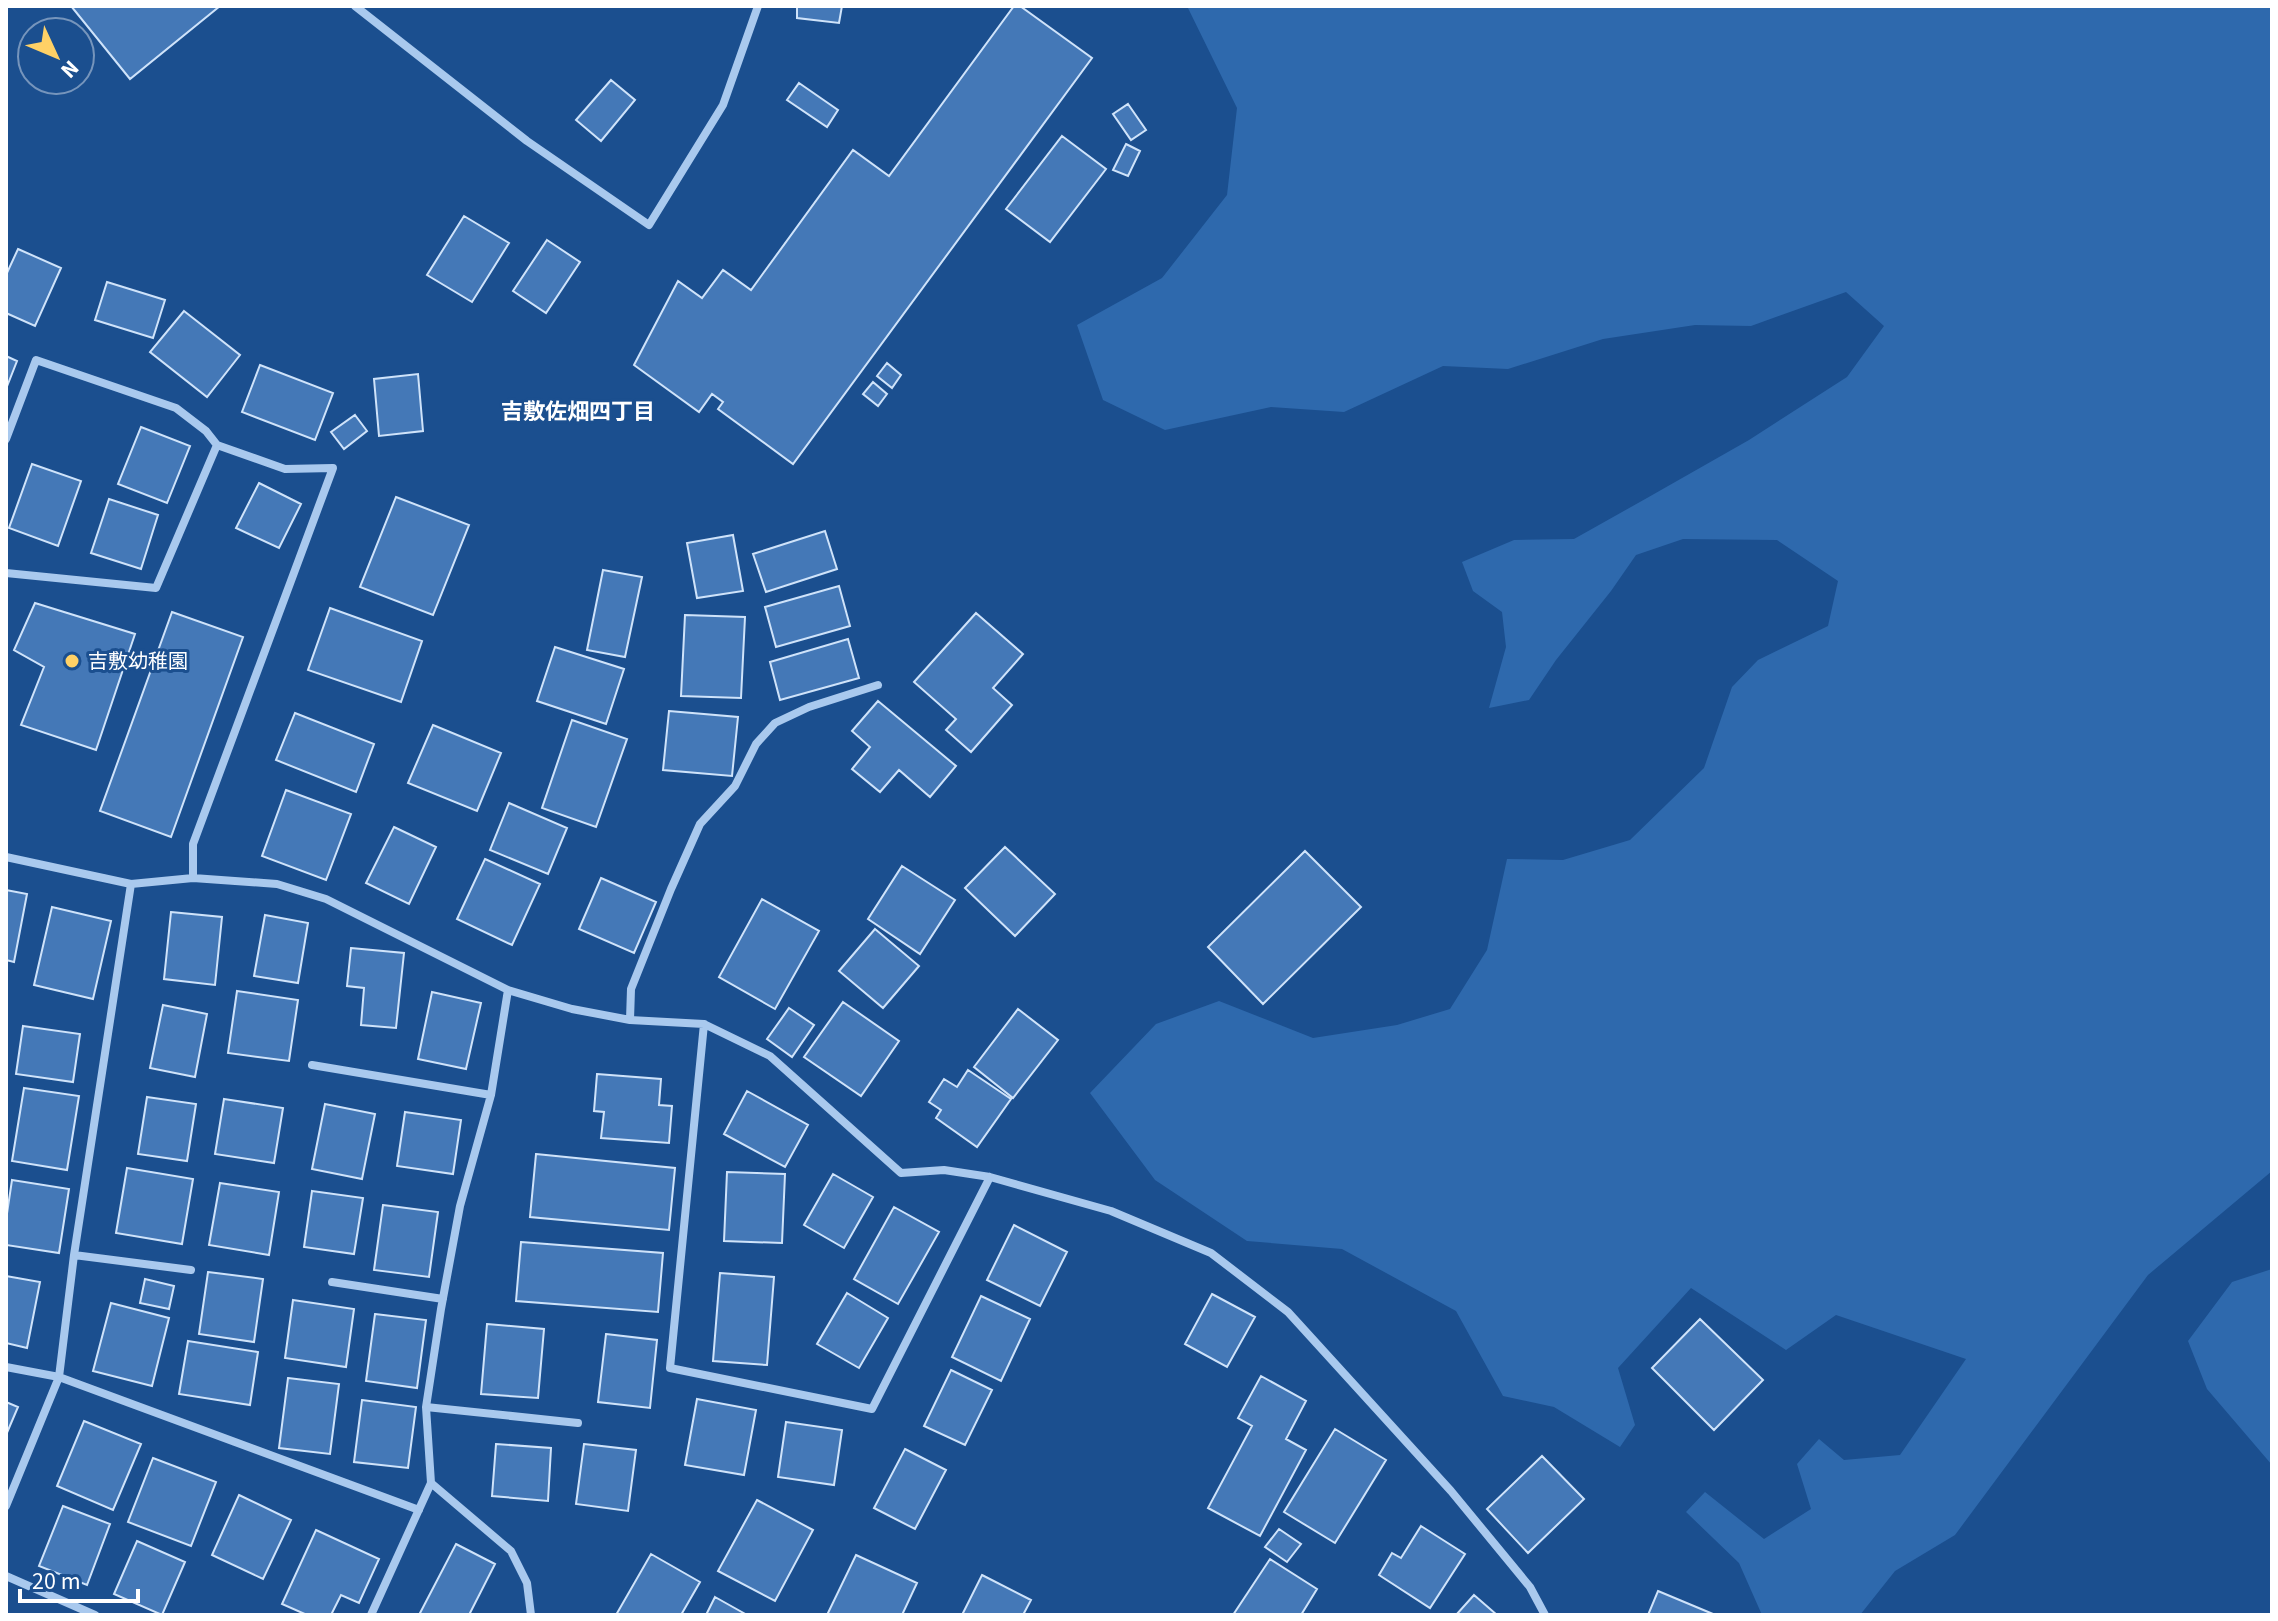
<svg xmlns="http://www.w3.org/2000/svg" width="2278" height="1621" viewBox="0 0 2278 1621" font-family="'Source Sans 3','Noto Sans JP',sans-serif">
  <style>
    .green { fill: #2e69ad }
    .building { fill: #4478b7; stroke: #cfe3fa; stroke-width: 2 }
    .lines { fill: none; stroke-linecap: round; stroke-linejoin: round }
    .street { stroke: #a9c9ee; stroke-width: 8 }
    .poi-dot { fill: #ffd166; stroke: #1b4f8f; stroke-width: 3 }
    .labels { text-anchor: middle; stroke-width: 6; stroke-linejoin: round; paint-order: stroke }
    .poi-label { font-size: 20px; fill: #fff; stroke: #1b4f8f; text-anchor: start }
    .neighbourhood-label { font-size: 22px; font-weight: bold; fill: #fff; stroke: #1b4f8f }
  </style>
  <rect width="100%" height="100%" fill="#1b4f8f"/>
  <path class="green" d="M1187,6H2272V1171L2148,1275L1955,1535L1895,1571L1860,1615H1762L1739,1563L1686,1512L1705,1492L1764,1539L1811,1509L1797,1464L1819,1439L1844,1460L1900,1455L1966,1359L1836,1315L1786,1350L1691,1288L1618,1368L1635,1425L1620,1447L1554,1407L1503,1396L1456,1311L1342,1249L1247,1241L1155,1180L1090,1093L1156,1024L1219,1001L1313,1038L1397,1025L1450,1009L1487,950L1507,859L1563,860L1630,840L1704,768L1732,687L1758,660L1828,626L1838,581L1777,540L1683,539L1636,555L1611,591L1556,660L1529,700L1489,708L1506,647L1502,612L1473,591L1462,562L1514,540L1574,539L1647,498L1749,440L1847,377L1884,326L1846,292L1751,326L1695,325L1603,339L1508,369L1443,366L1344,412L1271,407L1165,430L1103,400L1077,325L1162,278L1227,195L1237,108Z
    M2272,1269V1465L2207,1389L2188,1341L2232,1282Z"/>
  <path class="building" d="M71,6H220L130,79Z
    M797,6H842L839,23L797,18Z
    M1014,6H1020L1092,58L793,464L718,409L723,402L712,394L699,412L634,365L678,281L702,298L723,270L751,290L853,150L889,176Z
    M611,80L635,100L601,141L576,120Z
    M799,83L838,110L827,127L787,100Z
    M1128,104L1146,130L1131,140L1113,114Z
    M1062,136L1106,169L1050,242L1006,209Z
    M1126,144L1140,151L1128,176L1113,170Z
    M464,216L509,243L472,302L427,275Z
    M547,240L580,262L546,313L513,291Z
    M18,249L61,268L35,326L6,313V275Z
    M107,282L165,300L153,338L95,320Z
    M184,311L240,355L207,397L150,352Z
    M6,356L17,361L6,389Z
    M887,363L901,375L892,388L877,376Z
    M260,365L333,393L315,440L242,412Z
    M418,374L423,431L379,436L374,379Z
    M873,382L887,394L878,406L863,394Z
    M355,415L367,431L344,449L331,432Z
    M141,427L190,446L167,503L118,484Z
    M32,464L81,481L58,546L9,528Z
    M259,483L301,504L279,548L236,528Z
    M396,497L469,525L433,615L360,587Z
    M109,499L158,515L141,569L91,553Z
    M825,531L837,569L766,592L753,554Z
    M733,535L743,591L697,598L687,543Z
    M603,570L642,577L625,657L587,650Z
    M839,586L850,626L776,647L765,607Z
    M35,603L135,634L96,750L21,725L44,667L14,650Z
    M330,608L422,641L401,702L308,670Z
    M172,612L243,637L171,837L100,811Z
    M976,613L1023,654L993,688L1012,705L971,752L946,730L956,719L914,682Z
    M685,615L745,617L741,698L681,696Z
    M848,639L859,678L780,700L770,662Z
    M555,647L624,669L606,724L537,701Z
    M878,701L956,766L930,797L899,770L880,792L852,769L870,747L852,731Z
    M669,711L738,717L732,776L663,770Z
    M295,713L374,744L356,792L276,760Z
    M572,720L627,739L596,827L542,808Z
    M433,725L501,753L477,811L408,783Z
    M286,790L351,814L326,880L262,856Z
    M509,803L567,828L548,874L490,850Z
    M394,827L436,847L409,904L366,883Z
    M1005,847L1055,894L1015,936L965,888Z
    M1305,851L1361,907L1263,1004L1208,947Z
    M485,859L540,884L512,945L457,919Z
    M902,866L955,900L920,954L868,919Z
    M601,878L656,902L634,953L579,929Z
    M6,890L27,894L14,962L6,960Z
    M762,899L819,931L775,1009L719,977Z
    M52,907L111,921L93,999L34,985Z
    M171,912L222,917L215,985L164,979Z
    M265,915L308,923L298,983L254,976Z
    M875,929L919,966L883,1008L839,971Z
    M351,948L404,953L396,1028L361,1025L364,988L347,986Z
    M237,991L298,1000L289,1061L228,1053Z
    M432,992L481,1003L466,1069L418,1059Z
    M843,1002L899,1041L861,1096L804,1057Z
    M163,1005L207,1014L195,1077L150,1068Z
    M789,1008L814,1025L792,1057L767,1039Z
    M1018,1009L1058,1040L1013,1098L974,1067Z
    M23,1026L80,1034L73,1082L16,1074Z
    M968,1070L1011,1099L977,1147L936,1118L941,1110L929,1102L944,1079L957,1087Z
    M597,1074L661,1079L659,1105L672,1106L669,1143L601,1138L604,1112L594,1111Z
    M24,1088L79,1096L67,1170L12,1161Z
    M747,1091L808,1125L785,1167L724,1134Z
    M147,1097L196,1104L187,1161L138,1154Z
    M224,1099L283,1108L274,1163L215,1154Z
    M325,1104L375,1114L362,1179L312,1169Z
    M405,1112L461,1120L453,1174L397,1166Z
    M536,1154L675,1168L669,1230L530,1217Z
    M127,1168L193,1179L182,1244L116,1233Z
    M727,1172L785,1174L782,1243L724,1241Z
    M833,1174L873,1197L844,1248L804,1225Z
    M12,1180L69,1189L59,1253L6,1245V1220Z
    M220,1183L279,1192L269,1255L209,1245Z
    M312,1191L363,1198L354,1254L304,1247Z
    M383,1205L438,1212L429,1277L374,1270Z
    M894,1207L939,1232L898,1304L854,1279Z
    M1014,1225L1067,1252L1040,1306L987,1280Z
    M521,1242L663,1253L658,1312L516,1301Z
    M208,1272L263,1279L254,1342L199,1334Z
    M720,1273L774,1277L767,1365L713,1361Z
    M6,1276L40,1282L27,1348L6,1343Z
    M145,1279L174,1286L169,1309L140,1303Z
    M847,1293L888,1318L859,1368L817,1344Z
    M1212,1294L1255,1317L1227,1367L1185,1344Z
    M981,1296L1030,1319L1001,1381L952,1357Z
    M293,1300L354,1309L346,1367L285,1358Z
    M111,1303L169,1318L152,1386L93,1371Z
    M375,1314L426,1320L417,1388L366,1381Z
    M1700,1319L1763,1380L1714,1430L1652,1368Z
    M487,1324L544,1329L538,1398L481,1394Z
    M606,1334L657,1340L650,1408L598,1402Z
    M188,1341L258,1352L250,1405L179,1394Z
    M951,1370L992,1390L965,1445L924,1426Z
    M1261,1376L1306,1401L1286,1439L1306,1450L1260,1536L1208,1508L1252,1426L1238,1418Z
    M288,1378L339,1384L330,1454L279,1448Z
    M697,1399L756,1410L744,1475L685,1465Z
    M362,1400L416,1407L408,1468L354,1462Z
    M6,1402L18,1407L6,1435Z
    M84,1421L141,1444L113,1510L57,1486Z
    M786,1422L842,1430L834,1485L778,1477Z
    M1335,1429L1386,1460L1335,1543L1284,1512Z
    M496,1444L551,1448L548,1501L492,1496Z
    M584,1444L636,1450L628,1511L576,1504Z
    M905,1449L946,1470L915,1529L874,1508Z
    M1542,1456L1584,1499L1528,1553L1487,1509Z
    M153,1458L216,1482L191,1546L128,1522Z
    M239,1495L291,1520L263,1579L212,1555Z
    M757,1500L813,1530L775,1601L718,1571Z
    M63,1506L110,1524L87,1585L39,1566Z
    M1421,1526L1465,1554L1430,1608L1379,1575L1392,1553L1401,1558Z
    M1279,1529L1301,1544L1287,1562L1265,1547Z
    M316,1530L379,1559L359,1603L341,1595L331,1615H307L282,1604Z
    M137,1541L185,1562L162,1615L114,1594Z
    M456,1544L495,1564L469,1615H419Z
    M651,1554L700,1582L681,1615H616Z
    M856,1555L917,1583L902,1615H827Z
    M1270,1559L1317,1589L1301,1615H1233Z
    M982,1575L1031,1600L1023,1615H962Z
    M1658,1591L1713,1614V1615H1648Z
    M1474,1595L1497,1615H1456Z
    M715,1597L747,1615H706Z"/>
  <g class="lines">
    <path class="street" d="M355,6L527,141L649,225L723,105L758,6
      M6,439L36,360L176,408L206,431L217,445
      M6,573L156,588L217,445L285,469L333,468L193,844V878
      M6,857L131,884L193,878L277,884L326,899L508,990L572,1009L630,1020L704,1024L770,1056L901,1173L944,1170L990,1177L1111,1211L1211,1253L1288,1312L1451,1491L1530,1587L1545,1615
      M630,1020L631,989L671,889L700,824L735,786L756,744L775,723L809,707L878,685
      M704,1024L670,1368L872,1409L990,1177
      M312,1065L491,1095
      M74,1255L191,1270
      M332,1282L443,1299
      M6,1367L59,1377L419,1510
      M426,1407L578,1423
      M431,1483L511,1551L527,1583L531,1615
      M6,1506L59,1377L74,1255L131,884
      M6,1576L95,1615
      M371,1615L431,1483L426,1407L441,1309L460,1206L491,1095L508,990"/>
  </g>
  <circle class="poi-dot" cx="72" cy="661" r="8"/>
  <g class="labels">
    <g class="poi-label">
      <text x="88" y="668">吉敷幼稚園</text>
    </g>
    <g class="neighbourhood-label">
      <text x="578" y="419">吉敷佐畑四丁目</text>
    </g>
  </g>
  <rect width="2278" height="1621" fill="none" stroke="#ffffff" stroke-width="16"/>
  <g transform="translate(56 56) rotate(134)"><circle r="38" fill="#1b4f8f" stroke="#7695bc" stroke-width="2"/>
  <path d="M0-6L14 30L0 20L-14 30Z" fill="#ffd166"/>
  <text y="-12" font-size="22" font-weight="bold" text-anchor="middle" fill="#ffffff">N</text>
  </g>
  <path d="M20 1589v12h118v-12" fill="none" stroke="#ffffff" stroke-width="4"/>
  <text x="32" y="1589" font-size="24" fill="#ffffff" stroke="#1b4f8f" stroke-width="6" paint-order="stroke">20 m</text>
</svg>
